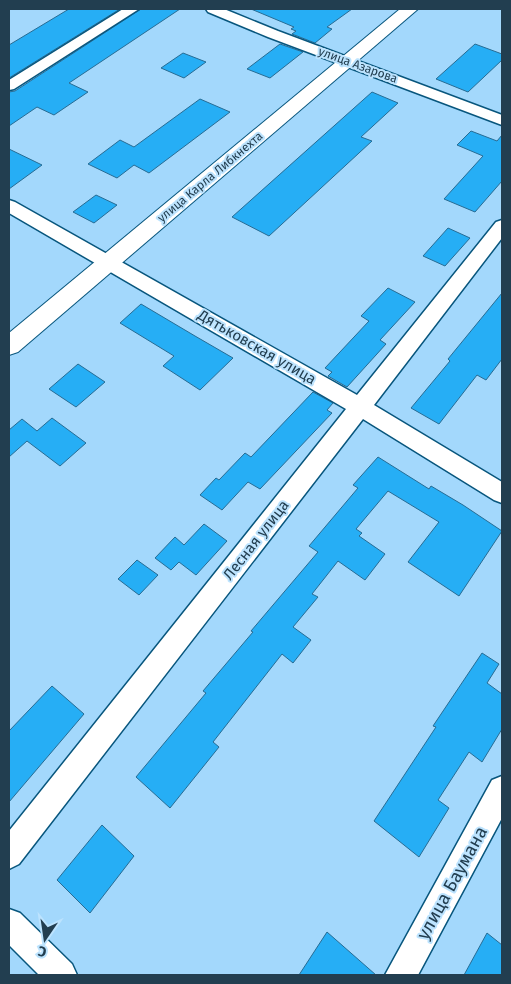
<svg xmlns="http://www.w3.org/2000/svg" width="511" height="984" viewBox="0 0 511 984" font-family="'Fira Sans',sans-serif">
  <style>
    .building { fill: #26aef5; stroke: #276c94 }
    .lines { fill: none; stroke-linecap: round; stroke-linejoin: round }
    .street-casing { stroke: #08567d; stroke-width: 3 }
    .secondary-casing { stroke: #08567d; stroke-width: 2 }
    .street { fill: #fff; fill-rule: evenodd }
    .secondary { fill: #fff; fill-rule: evenodd }
    .labels { text-anchor: middle; stroke-width: 4; stroke-linejoin: round; paint-order: stroke }
    .far-street-label { font-size: 12px; fill: #223e50; stroke: #bce3fe }
    .street-label { font-size: 15px; fill: #223e50; stroke: #bce3fe }
    .near-street-label { font-size: 18px; fill: #223e50; stroke: #bce3fe }
  </style>
  <rect width="100%" height="100%" fill="#a3d8fc"/>
  <path class="building" d="M69,9H120L9,78V45Z
    M141,9H180L69,83L88,92L54,115L37,107L9,126V92L15,91Z
    M251,9H352L327,27L332,29L315,43L292,34L296,31L291,29L294,27Z
    M280,44L303,52L270,78L247,69Z
    M475,44L502,54V60L468,92L436,79Z
    M183,53L206,62L184,78L161,68Z
    M372,92L398,103L361,137L372,141L269,236L232,217Z
    M200,99L230,112L149,173L134,165L117,178L88,164L120,140L134,147Z
    M471,131L497,141L502,135V181L475,212L444,199L483,156L457,145Z
    M9,149L42,165L9,189Z
    M96,195L117,205L94,223L73,212Z
    M448,228L470,238L445,266L423,256Z
    M388,288L415,302L380,340L386,344L347,387L328,376L332,372L325,368L369,321L361,316Z
    M502,293V359L486,380L477,375L439,424L411,408L450,361L448,359Z
    M141,304L195,336L233,358L200,390L163,366L174,356L120,323Z
    M78,364L105,382L76,407L49,389Z
    M313,392L333,403L327,410L332,413L260,489L248,482L222,510L200,495L216,478L219,480L245,453L251,457Z
    M52,418L86,443L60,466L27,441L9,457V430L22,419L37,431Z
    M378,457L429,489L431,486L463,505L502,531L459,596L408,562L439,522L388,491L356,529L362,533L359,536L385,554L365,580L338,561L312,594L318,597L293,627L311,640L293,663L282,654L213,742L219,747L170,808L136,777L206,693L203,691L253,632L251,631L318,552L309,546L358,488L353,485Z
    M204,524L227,541L196,575L179,562L171,570L155,558L175,537L184,545Z
    M137,560L158,575L139,595L118,579Z
    M482,653L499,664L487,683L502,694V729L482,762L469,752L438,800L449,808L419,857L374,821L436,727L433,726Z
    M52,686L84,714L9,802V731Z
    M102,825L134,856L90,913L57,880Z
    M327,932L376,975H299Z
    M487,933L502,945V975H464Z"/>
  <g class="lines">
    <g class="street-casing">
      <path id="street" d="M123,9H139L14,89L9,90V80Z
        M206,9H224L278,31L502,115V125L268,37L208,12Z
        M9,200L15,202L357,395L496,222L502,220V238L374,405L502,482V503L494,500L363,419L19,864L9,869V831L346,409L9,213Z
        M502,776V818L418,975H385L492,780Z
        M9,909L20,913L72,964L77,975H39L9,945Z"/>
    </g>
    <g class="secondary-casing">
      <path id="secondary" d="M400,9H418L18,352L9,355V333Z"/>
    </g>
    <use href="#street" class="street"/>
    <use href="#secondary" class="secondary"/>
  </g>
  <g class="labels">
    <g class="far-street-label">
      <text transform="translate(358 65) rotate(20)" y="4">улица Азарова</text>
      <text transform="translate(210 177) rotate(-40)" y="4">улица Карла Либкнехта</text>
    </g>
    <g class="street-label">
      <text transform="translate(257 347) rotate(30)" y="5">Дятьковская улица</text>
      <text transform="translate(256 540) rotate(-52)" y="5">Лесная улица</text>
    </g>
    <g class="near-street-label">
      <text transform="translate(452 883) rotate(-61)" y="6">улица Баумана</text>
    </g>
  </g>
  <rect width="511" height="984" fill="none" stroke="#223e50" stroke-width="20"/>
  <g transform="translate(45 939) rotate(193)" stroke="#bce3fe" stroke-width="4" paint-order="stroke">
  <path d="M0-4L9 19L0 12L-9 19Z" fill="#223e50"/>
  <text y="-8" font-size="14" font-weight="bold" text-anchor="middle" fill="#223e50">С</text>
  </g>
</svg>
